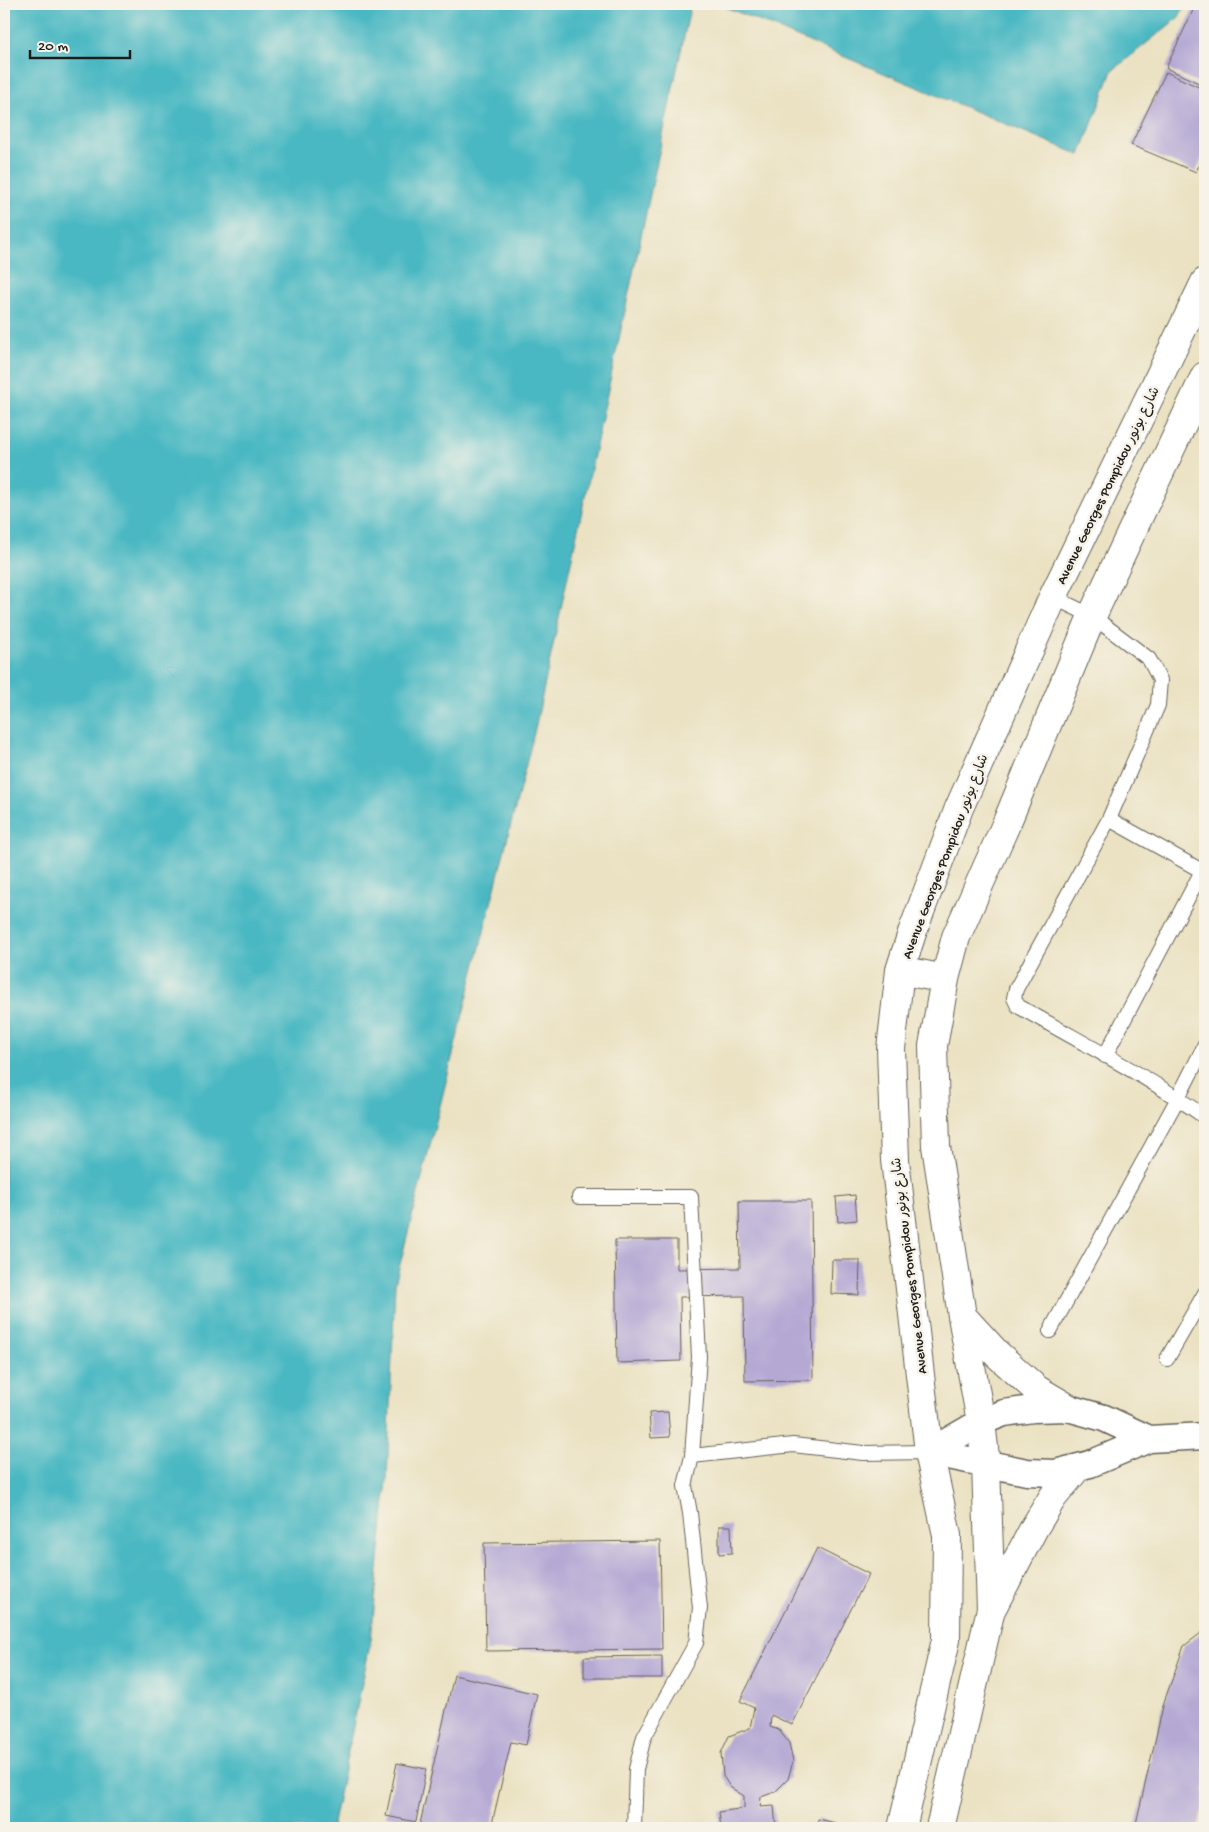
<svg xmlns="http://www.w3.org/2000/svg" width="1209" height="1832" viewBox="0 0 1209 1832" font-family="'Gochi Hand','Playpen Sans Arabic',sans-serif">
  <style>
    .water { fill: #49b8c2; stroke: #326a6f }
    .building { fill: #b5a9d4 }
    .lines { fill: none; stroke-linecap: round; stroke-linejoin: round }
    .lane-casing { stroke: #646156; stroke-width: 16 }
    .street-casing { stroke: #646156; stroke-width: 29 }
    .primary-casing { stroke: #646156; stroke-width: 30 }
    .lane { stroke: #fff; stroke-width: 14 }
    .street { stroke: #fff; stroke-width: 26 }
    .primary { stroke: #fff; stroke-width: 28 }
    .labels { text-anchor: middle; stroke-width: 5; stroke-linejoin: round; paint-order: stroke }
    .street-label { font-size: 14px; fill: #1c1c1c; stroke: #f7f3e8 }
  </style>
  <rect width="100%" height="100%" fill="#f7f3e8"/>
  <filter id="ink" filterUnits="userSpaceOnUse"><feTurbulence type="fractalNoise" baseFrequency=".02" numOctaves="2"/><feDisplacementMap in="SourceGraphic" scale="10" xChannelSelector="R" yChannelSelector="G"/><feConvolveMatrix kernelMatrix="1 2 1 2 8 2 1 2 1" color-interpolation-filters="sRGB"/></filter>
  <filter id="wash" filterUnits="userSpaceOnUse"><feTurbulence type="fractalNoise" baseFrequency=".0096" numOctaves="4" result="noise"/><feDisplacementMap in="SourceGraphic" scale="20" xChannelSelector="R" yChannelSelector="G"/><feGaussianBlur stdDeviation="1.12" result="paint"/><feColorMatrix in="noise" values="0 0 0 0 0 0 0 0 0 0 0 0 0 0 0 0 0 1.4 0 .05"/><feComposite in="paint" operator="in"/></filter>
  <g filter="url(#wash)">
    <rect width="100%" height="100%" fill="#ebe2c3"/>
    <path class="water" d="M4,4H691L535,729L395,1284L387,1480L371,1640L332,1828H4Z
      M718,4H1185L1179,17L1112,71L1080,155Z"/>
    <g id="blocks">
      <path class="building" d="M1196,4H1205V86L1166,68Z
        M1166,72L1205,90V151L1196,172L1131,145Z
        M855,1195L857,1220L838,1222L836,1197Z
        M739,1201H811L813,1380L745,1381L744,1296L680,1297L681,1361L617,1363L615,1240H677V1269L740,1268Z
        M832,1260H860L859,1295L831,1294Z
        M668,1412L670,1437L651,1438L649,1413Z
        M719,1526H731L732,1553L719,1554Z
        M660,1541L662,1649L486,1651L484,1543Z
        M817,1548L869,1574L792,1725L771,1715L770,1727L779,1730L789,1743L793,1761L788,1779L775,1792L761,1797L760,1807L774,1806L776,1828H721L719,1812L744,1808V1796L730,1787L723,1776L721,1753L729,1736L750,1728L754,1708L740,1701Z
        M1205,1630V1796L1198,1828H1135L1164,1702L1184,1646Z
        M662,1656V1678H584V1657Z
        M454,1675L537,1694L526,1745L511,1742L491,1828H419Z
        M397,1763L426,1769L416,1822L386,1816Z
        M818,1819L854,1827L853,1828H816Z"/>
    </g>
  </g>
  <g filter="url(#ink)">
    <use href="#blocks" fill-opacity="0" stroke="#646156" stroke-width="1"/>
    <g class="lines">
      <g class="lane-casing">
        <path id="lane" d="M1053,597L1092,616L1149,659L1160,680L1158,705L1109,819
          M1105,1056L1202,871L1109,819L1016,989L1014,998L1018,1006C1080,1042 1146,1075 1205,1117
          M579,1197H691L699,1357L692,1456
          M1050,1331L1178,1098L1205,1045
          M1167,1359L1205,1293
          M634,1828L636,1769L644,1737L696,1643L700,1608L690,1513L685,1486L692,1456L793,1445L863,1453L929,1452"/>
      </g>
      <g class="street-casing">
        <path id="street" d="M929,1452L1027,1472L1055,1473L1090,1464L1149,1439L1205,1436
          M929,1452L981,1422L1004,1413L1033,1409L1068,1408L1104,1418L1149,1439"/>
      </g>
      <g class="primary-casing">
        <path id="primary" d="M900,970L945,979
          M962,1316L997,1354L1036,1389L1068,1408
          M992,1608L1034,1528L1053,1497L1076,1469
          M902,1828L946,1640L947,1535L929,1452L895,1160L891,1049L900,970L912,933L959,808L1053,597L1205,282
          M940,1828L991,1609L986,1465L981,1422L962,1316L936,1146L933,1046L945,979L956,937L1007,822L1092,616L1205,376"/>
      </g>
      <use href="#lane" class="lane"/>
      <use href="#street" class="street"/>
      <use href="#primary" class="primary"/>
    </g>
  </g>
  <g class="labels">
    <g class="street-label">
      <text transform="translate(1107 485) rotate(-64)" y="5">Avenue Georges Pompidou شارع بونور</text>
      <text transform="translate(944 856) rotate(-69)" y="5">Avenue Georges Pompidou شارع بونور</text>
      <text transform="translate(908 1266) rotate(-97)" y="5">Avenue Georges Pompidou شارع بونور</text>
    </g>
  </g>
  <rect width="1209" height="1832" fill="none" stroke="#f7f3e8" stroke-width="20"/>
  <path d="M30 50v8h100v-8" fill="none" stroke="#1c1c1c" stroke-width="2.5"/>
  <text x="38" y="50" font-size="15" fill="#1c1c1c" stroke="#f7f3e8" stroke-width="4" paint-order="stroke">20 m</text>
</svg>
